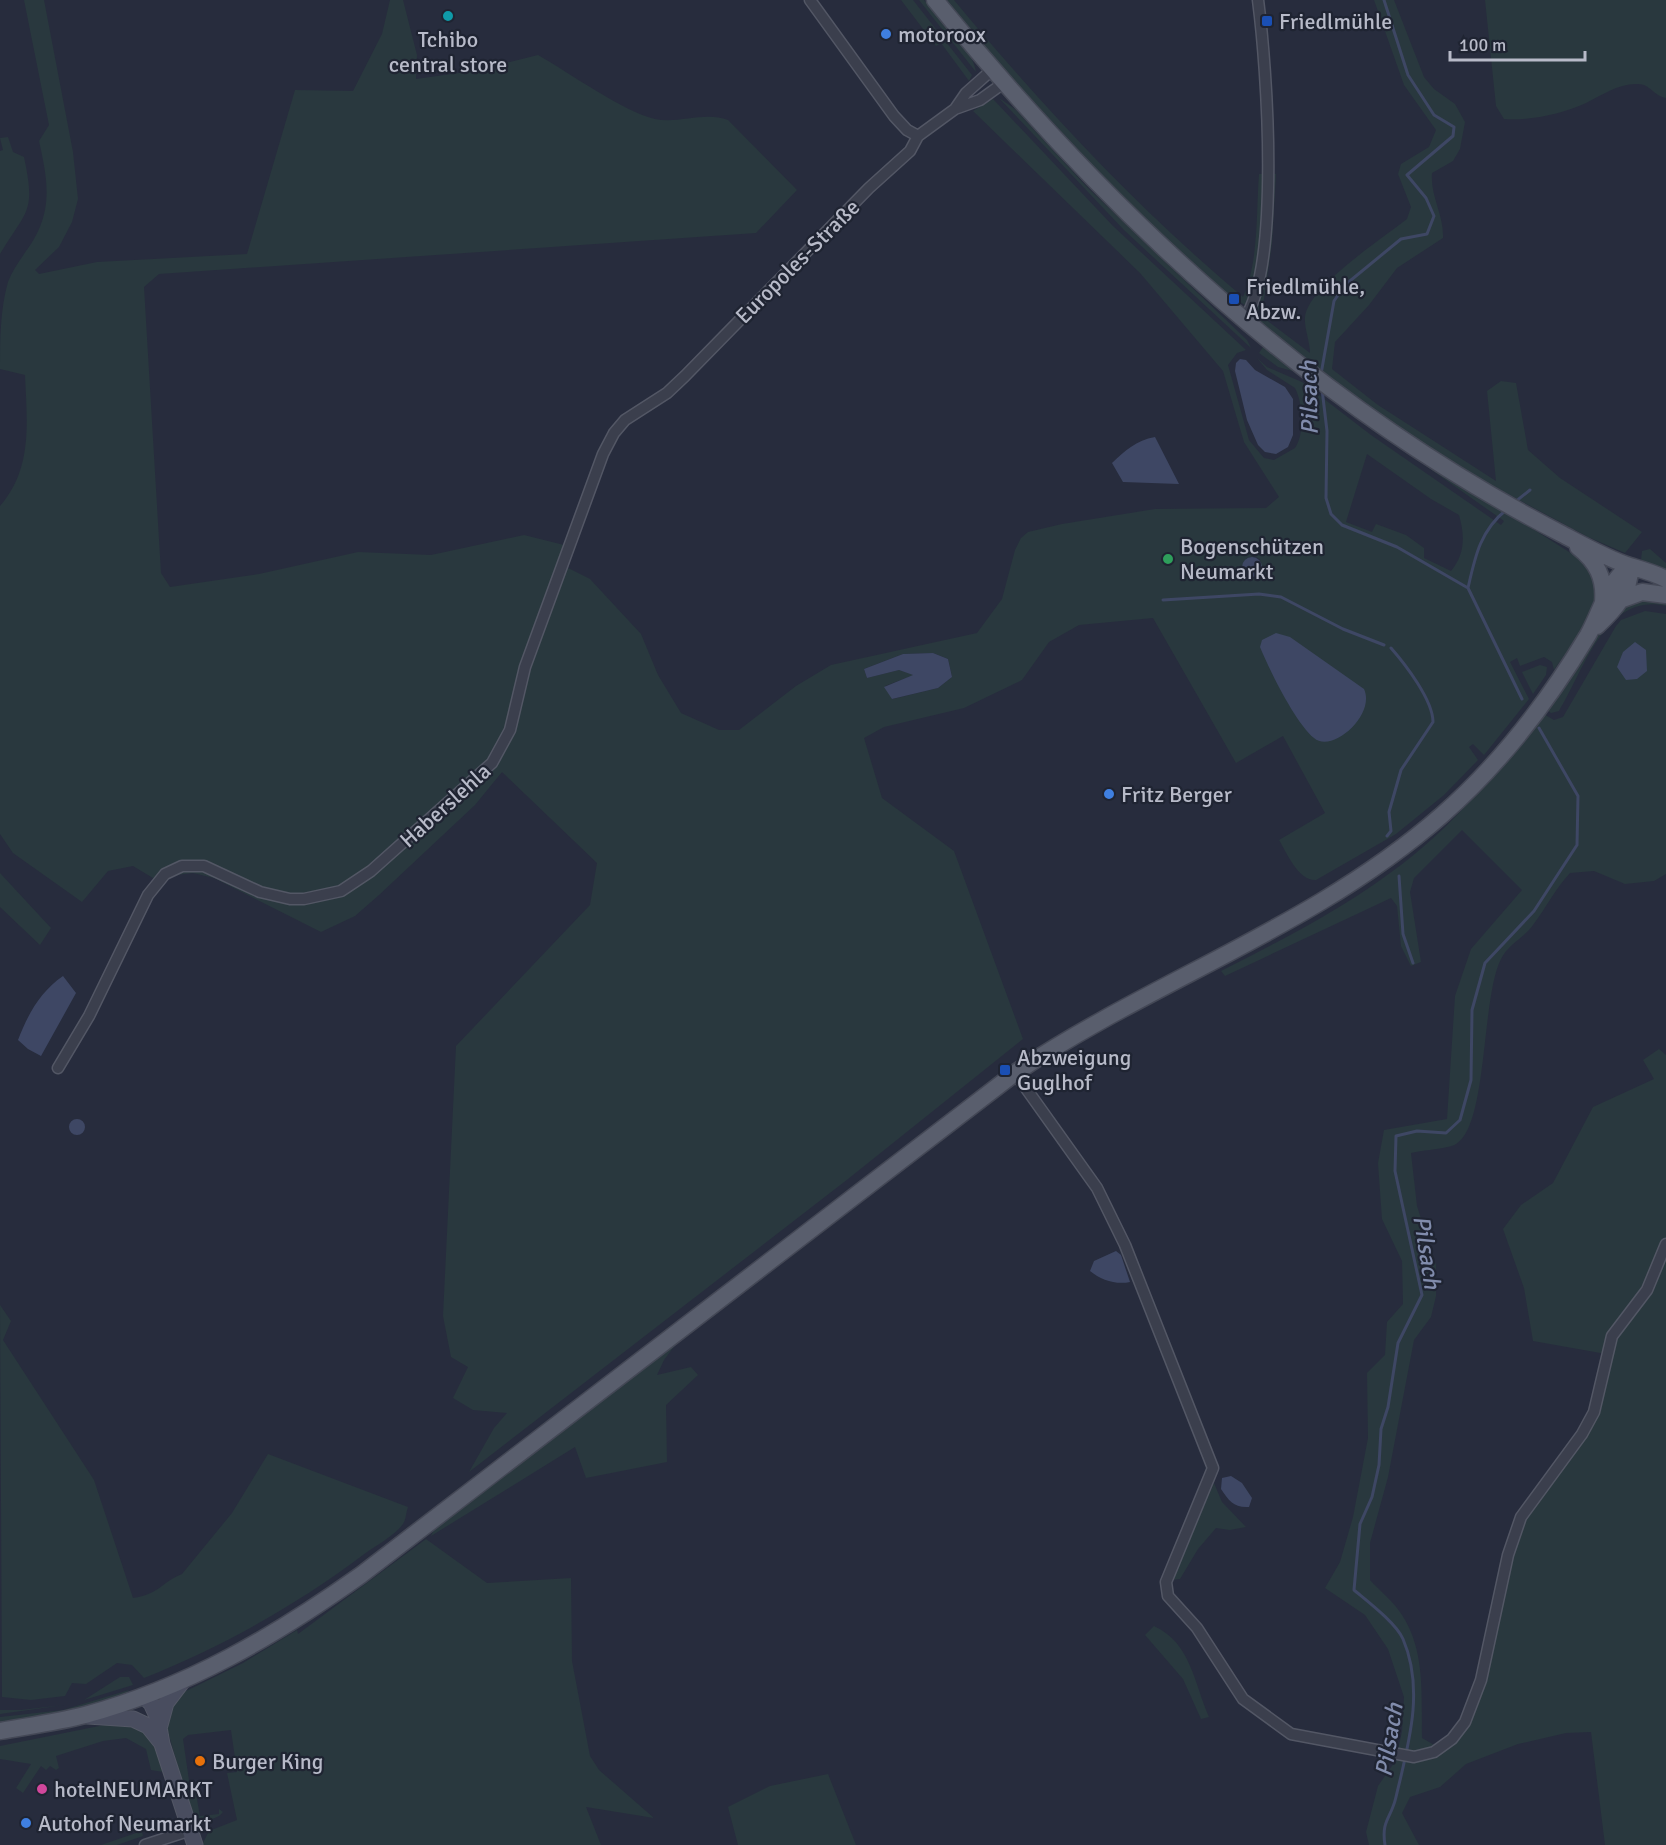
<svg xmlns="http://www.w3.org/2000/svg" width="1666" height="1845" viewBox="0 0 1666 1845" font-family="Signika,sans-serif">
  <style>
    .green { fill: #29383e; fill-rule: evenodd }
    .water { fill: #3e4764 }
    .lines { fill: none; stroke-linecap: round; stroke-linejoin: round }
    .stream { stroke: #3e4764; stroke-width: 3 }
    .street-casing { stroke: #535765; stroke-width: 13 }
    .secondary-casing { stroke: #535765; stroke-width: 17 }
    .primary-casing { stroke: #444856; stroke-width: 19 }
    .street { stroke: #3b3f4d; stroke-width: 10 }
    .secondary { stroke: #494d5f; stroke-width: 15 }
    .primary { stroke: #595e6d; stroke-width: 16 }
    .culture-dot { fill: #0f9aa8; stroke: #1f2432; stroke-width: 2 }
    .transit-dot { fill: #1a4fb4; stroke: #1f2432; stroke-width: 2 }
    .shop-dot { fill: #3f7fe0; stroke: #1f2432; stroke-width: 2 }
    .leisure-dot { fill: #2e9e5b; stroke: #1f2432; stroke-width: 2 }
    .food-dot { fill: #e8710a; stroke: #1f2432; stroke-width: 2 }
    .hotel-dot { fill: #d1479c; stroke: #1f2432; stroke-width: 2 }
    .labels { text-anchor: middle; stroke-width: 4.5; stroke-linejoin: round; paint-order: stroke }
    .poi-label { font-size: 22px; fill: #b7bac8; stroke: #1f2432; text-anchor: start }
    .street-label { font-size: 22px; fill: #b7bac8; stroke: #1f2432 }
    .water-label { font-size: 24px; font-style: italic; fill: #818cac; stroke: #1f2432 }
  </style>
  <rect width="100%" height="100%" fill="#272c3d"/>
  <path class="green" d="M24,0H44L73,152L78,199L72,222L59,247L35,270L39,274L97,262L247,254L295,90L353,91L382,34L390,0H403L417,55L416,79L473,71L538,55C568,72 624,112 655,119C679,124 705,111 728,120L797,190L756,233L159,274L144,287L161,573L170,587L259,574L358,552L431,555L524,535L564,545L558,563L590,579L641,634L658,675L681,713L719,730H739L796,686L831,665L977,633L1002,599L1015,550L1021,538L1028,532L1062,524L1155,509L1266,508L1279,497L1244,442L1223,371L1140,273L973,111L993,99L1113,226L1246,350L1237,353L1228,365L1249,440L1264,458L1274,460L1295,448C1305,433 1303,404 1295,388L1267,370L1257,358L1267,367L1302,382L1371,435L1501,525L1504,521L1426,466L1436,467L1577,557C1586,564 1594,571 1597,583C1603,606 1567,651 1554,670L1552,662L1544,657L1520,666L1517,658L1510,662L1529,699L1484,755L1473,744L1469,747L1478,760L1444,795L1396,834L1316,880C1298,881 1287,853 1279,840L1325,813L1283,736L1236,763L1153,618L1079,625L1049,642L1022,680L964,708L884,727L864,738L882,798L954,851L1023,1039L848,1179L469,1472L494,1428L507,1413L473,1410L453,1398L468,1367L451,1357L443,1316L456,1046L590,905L597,863L502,772L475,805L379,895L355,916L321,932L214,878L193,873L153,878L133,866L108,871L82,902L13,853L0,834V506C33,468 27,422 25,375L0,369C0,340 0,310 8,282C14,266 25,254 34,239C53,206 47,177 39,141L49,125ZM1367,454L1431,499L1459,515C1465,536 1465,554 1451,571L1424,558V548L1406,535L1376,524L1372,532L1346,522ZM1254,556L1260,559L1261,573L1253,579L1241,570L1247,558ZM933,653L948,659L952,677L938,688L893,699L885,686L914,675L899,670L867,678L864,669L903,654Z
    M901,0H913L972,75L969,81L941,43L936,46Z
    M919,0H924C938,18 974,51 976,72Z
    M947,0H954C1043,107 1137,208 1243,297C1259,261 1256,214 1259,174H1264L1257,277L1246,306L1198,273L1120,195L1007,73Z
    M1374,0H1394L1424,77L1434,89L1455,104L1465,122L1460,149L1453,161L1432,173C1430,196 1444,215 1443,238L1397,268L1369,305L1335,342L1332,369L1378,405L1496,481L1487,391L1501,381L1516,383L1528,450L1560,478L1642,532L1625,553L1588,537L1465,471L1351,395L1257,321V311L1264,281L1272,174H1276L1272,243L1262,313L1265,319L1310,353C1310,342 1304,328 1305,317C1308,287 1383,238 1407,219L1411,207L1398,174L1401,164L1429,147L1436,130L1404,85Z
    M1485,0H1666V98C1654,96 1650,84 1638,84C1619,83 1602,95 1586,103C1562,114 1530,121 1504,119L1496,106Z
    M999,98L1015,109L1087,187L1247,340L1251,348L1124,230Z
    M8,137L13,152L24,157C36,213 27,209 0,254V151L3,150L0,138Z
    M1263,347L1416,457L1417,460L1296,372L1278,367L1259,353Z
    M1650,549L1666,563V573L1641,560L1642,551Z
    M1638,600H1666V606C1605,592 1584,671 1559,711L1551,713L1546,709L1605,626L1622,607Z
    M1645,611L1666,614V874L1654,881L1625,884L1594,871L1570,873C1555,889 1546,908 1533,925C1524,938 1508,944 1501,959C1481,998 1488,1126 1456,1144C1448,1149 1422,1150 1411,1153L1417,1206L1436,1265V1296L1431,1317L1414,1340L1388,1477L1370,1543V1580C1380,1591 1394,1602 1402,1615C1426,1652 1421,1696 1422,1738L1443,1750L1462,1735L1478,1703L1517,1534L1524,1517C1560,1468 1610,1420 1606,1354L1533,1341L1524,1288L1503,1229L1521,1205L1553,1183L1593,1107L1654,1079L1643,1060L1659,1049L1666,1055V1845H1605L1591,1732L1566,1733L1518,1744L1466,1764L1440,1787L1410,1797L1402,1813L1419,1845H1369L1366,1832L1378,1786L1396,1760L1402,1731L1404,1697L1388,1649L1365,1615L1325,1588L1340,1562L1353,1517L1368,1438L1367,1373L1385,1355L1387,1322L1403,1304L1402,1261L1382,1219L1378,1163L1384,1130L1447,1119L1455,996L1471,949L1522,890L1462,830L1414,878L1410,892L1421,962L1411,966L1401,946L1397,906L1391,898L1225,976L1221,971C1304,929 1389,885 1454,818C1486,785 1514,749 1542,713L1554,720L1563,717L1616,626L1621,620Z
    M1540,665L1547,667L1546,675L1533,694L1522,672Z
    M0,873L51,928L40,945L0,907Z
    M0,1305L11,1321L3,1340L94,1480L133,1598C160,1594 160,1583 182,1574L232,1513L268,1454L408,1507C406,1512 406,1520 403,1524C394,1536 375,1546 363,1555C295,1606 222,1647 144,1678L132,1665L117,1663L86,1684L72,1683L65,1696L31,1700L2,1697Z
    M676,1344L664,1360L657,1375L691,1367L698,1375L666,1405L667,1462L586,1478L575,1447L431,1536L434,1529Z
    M1214,1483L1222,1502L1246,1527L1230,1530L1216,1528L1198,1549L1180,1579L1171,1580Z
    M426,1539L487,1583L571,1578L572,1661L590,1756L599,1770L654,1818L586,1807L601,1845H202L209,1831L237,1820L227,1773L237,1772L231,1730L188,1735L183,1739L191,1794H196L200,1816L219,1814V1809L223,1812C218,1819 207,1821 199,1819L190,1808L166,1725L167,1712L178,1695L243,1663L297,1630L298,1634Z
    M1154,1626C1191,1643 1194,1683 1209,1717L1201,1719L1183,1679L1145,1635Z
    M120,1677H129L133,1685L84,1700Z
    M129,1690L125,1694L74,1710L0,1724V1717L63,1710Z
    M64,1705L0,1714V1710H21Z
    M119,1722C153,1730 154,1741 163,1772L151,1770L146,1749L126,1738L103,1741L56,1756L59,1768L56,1770L50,1766L46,1770L41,1766L23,1793L16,1788L31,1764L0,1759V1746Z
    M828,1774L856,1845H738L728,1807L770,1786Z
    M141,1827L143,1836L117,1845H101L136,1833Z"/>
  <path class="water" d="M1240,359L1246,360L1255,370L1285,387L1293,399V435L1288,447L1276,454L1265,452L1258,445L1247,420L1235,371L1236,363Z
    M1155,437L1179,484L1123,482L1112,463C1125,451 1136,440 1155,437Z
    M1242 567a10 10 0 1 1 20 0a10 10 0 1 1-20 0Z
    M1276,633L1290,637L1364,689C1376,715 1332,754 1314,738C1295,722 1270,671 1260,647L1262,640Z
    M1635,642L1646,650L1647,671L1637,679L1626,680L1617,667L1623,652Z
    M933,653L948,659L952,677L938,688L892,699L884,687L913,675L899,670L867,678L864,669L903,654Z
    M63,976L76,993L41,1056L28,1049L18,1040C28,1014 40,992 63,976Z
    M69 1127a8 8 0 1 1 16 0a8 8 0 1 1-16 0Z
    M1116,1251L1121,1255L1130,1282C1116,1285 1101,1280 1090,1271L1094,1261Z
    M1231,1476L1242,1483L1252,1498L1249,1507C1234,1508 1229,1501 1221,1489L1222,1478Z"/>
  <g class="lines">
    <path class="stream" d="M1321,374L1334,301L1345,285L1401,239L1427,234L1434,216L1426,198L1407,175L1453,136L1454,127L1434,115L1408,75L1384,0
      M1322,389L1327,431L1326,498L1331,514L1342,525L1397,547L1468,588L1522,699
      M1515,502L1530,490
      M1468,588C1475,557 1480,531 1506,510
      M1163,600L1259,594L1281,597L1343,629L1384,645
      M1387,836L1391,831L1389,812L1401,770L1433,722C1433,700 1405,664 1391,648
      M1399,876L1403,934L1413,963
      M1385,1845C1381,1820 1391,1819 1396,1797C1408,1746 1425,1690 1403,1639C1396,1623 1367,1601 1354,1590L1360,1524L1372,1497L1379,1465L1381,1429L1388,1407L1398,1343L1422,1295L1395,1171L1396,1136L1417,1131L1446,1133L1460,1120L1471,1080L1472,1010L1485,963L1534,911L1577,845L1578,796L1539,728"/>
    <g class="street-casing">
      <path id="street" d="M810,0L894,116L907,130L918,136
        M955,109L980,100L1005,82
        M1244,320C1281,265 1267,69 1258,0
        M58,1068L89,1016L148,895L165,874L182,866H204L260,892L290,899H304L341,891L371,871L492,763L510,730L525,667L603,454L614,433L625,420L667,393L685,376L869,188L910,151L918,136L955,109L966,93L993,69
        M1015,1073L1097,1188L1125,1245L1213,1468L1166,1582L1168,1596L1197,1628L1243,1699L1291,1734L1414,1757L1434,1752L1452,1739L1465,1722L1481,1680L1508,1555L1521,1517L1582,1434L1594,1412L1612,1336L1647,1290L1666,1244
        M145,1845L191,1830"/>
    </g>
    <g class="secondary-casing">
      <path id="secondary" d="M144,1697L151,1703L157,1716L162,1744L195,1845
        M88,1716L133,1719L148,1726L160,1741
        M160,1725L166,1703L182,1682"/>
    </g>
    <g class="primary-casing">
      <path id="primary" d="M935,0C1109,215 1315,407 1562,534C1583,545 1608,559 1630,566C1643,570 1654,573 1666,579
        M1578,547C1597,562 1605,578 1603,602
        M1620,600L1642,592L1666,595
        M1597,626C1615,609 1631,592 1630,566
        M0,1731C28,1726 58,1722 85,1715C188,1687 275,1636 361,1575L1015,1073C1153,980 1316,926 1442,815C1499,765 1549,700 1588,635C1601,612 1607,582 1630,566"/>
    </g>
    <use href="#street" class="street"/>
    <use href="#secondary" class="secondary"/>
    <use href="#primary" class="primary"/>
  </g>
  <circle class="culture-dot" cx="448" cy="16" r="6"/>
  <g class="transit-dot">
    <rect x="1261" y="15" width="12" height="12" rx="3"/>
    <rect x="1228" y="293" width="12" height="12" rx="3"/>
    <rect x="999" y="1064" width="12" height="12" rx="3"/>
  </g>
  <g class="shop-dot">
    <circle cx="886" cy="34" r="6"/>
    <circle cx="1109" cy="794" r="6"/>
    <circle cx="26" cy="1823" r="6"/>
  </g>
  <circle class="leisure-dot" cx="1168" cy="559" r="6"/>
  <circle class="food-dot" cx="200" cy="1761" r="6"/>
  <circle class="hotel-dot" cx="42" cy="1789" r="6"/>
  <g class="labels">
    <g class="poi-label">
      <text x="1279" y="29">Friedlmühle</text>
      <text x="898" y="42">motoroox</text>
      <text x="448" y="47" text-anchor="middle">Tchibo<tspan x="448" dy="25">central store</tspan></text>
      <text x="1246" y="294">Friedlmühle,<tspan x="1246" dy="25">Abzw.</tspan></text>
      <text x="1180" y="554">Bogenschützen<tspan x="1180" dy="25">Neumarkt</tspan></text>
      <text x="1121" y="802">Fritz Berger</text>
      <text x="1017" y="1065">Abzweigung<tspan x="1017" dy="25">Guglhof</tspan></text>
      <text x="212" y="1769">Burger King</text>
      <text x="54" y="1797">hotelNEUMARKT</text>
      <text x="38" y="1831">Autohof Neumarkt</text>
    </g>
    <g class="street-label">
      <text transform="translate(797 261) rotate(-45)" y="8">Europoles-Straße</text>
      <text transform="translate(445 805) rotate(-42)" y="8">Haberslehla</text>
    </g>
    <g class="water-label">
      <text transform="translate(1309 398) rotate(-91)" y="8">Pilsach</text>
      <text transform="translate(1427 1252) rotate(81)" y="8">Pilsach</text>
      <text transform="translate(1389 1740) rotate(-81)" y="8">Pilsach</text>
    </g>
  </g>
  <path d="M1450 51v9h135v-9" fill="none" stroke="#b7bac8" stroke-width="3"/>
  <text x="1459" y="51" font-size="18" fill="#b7bac8" stroke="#1f2432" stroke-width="4.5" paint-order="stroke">100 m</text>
</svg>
